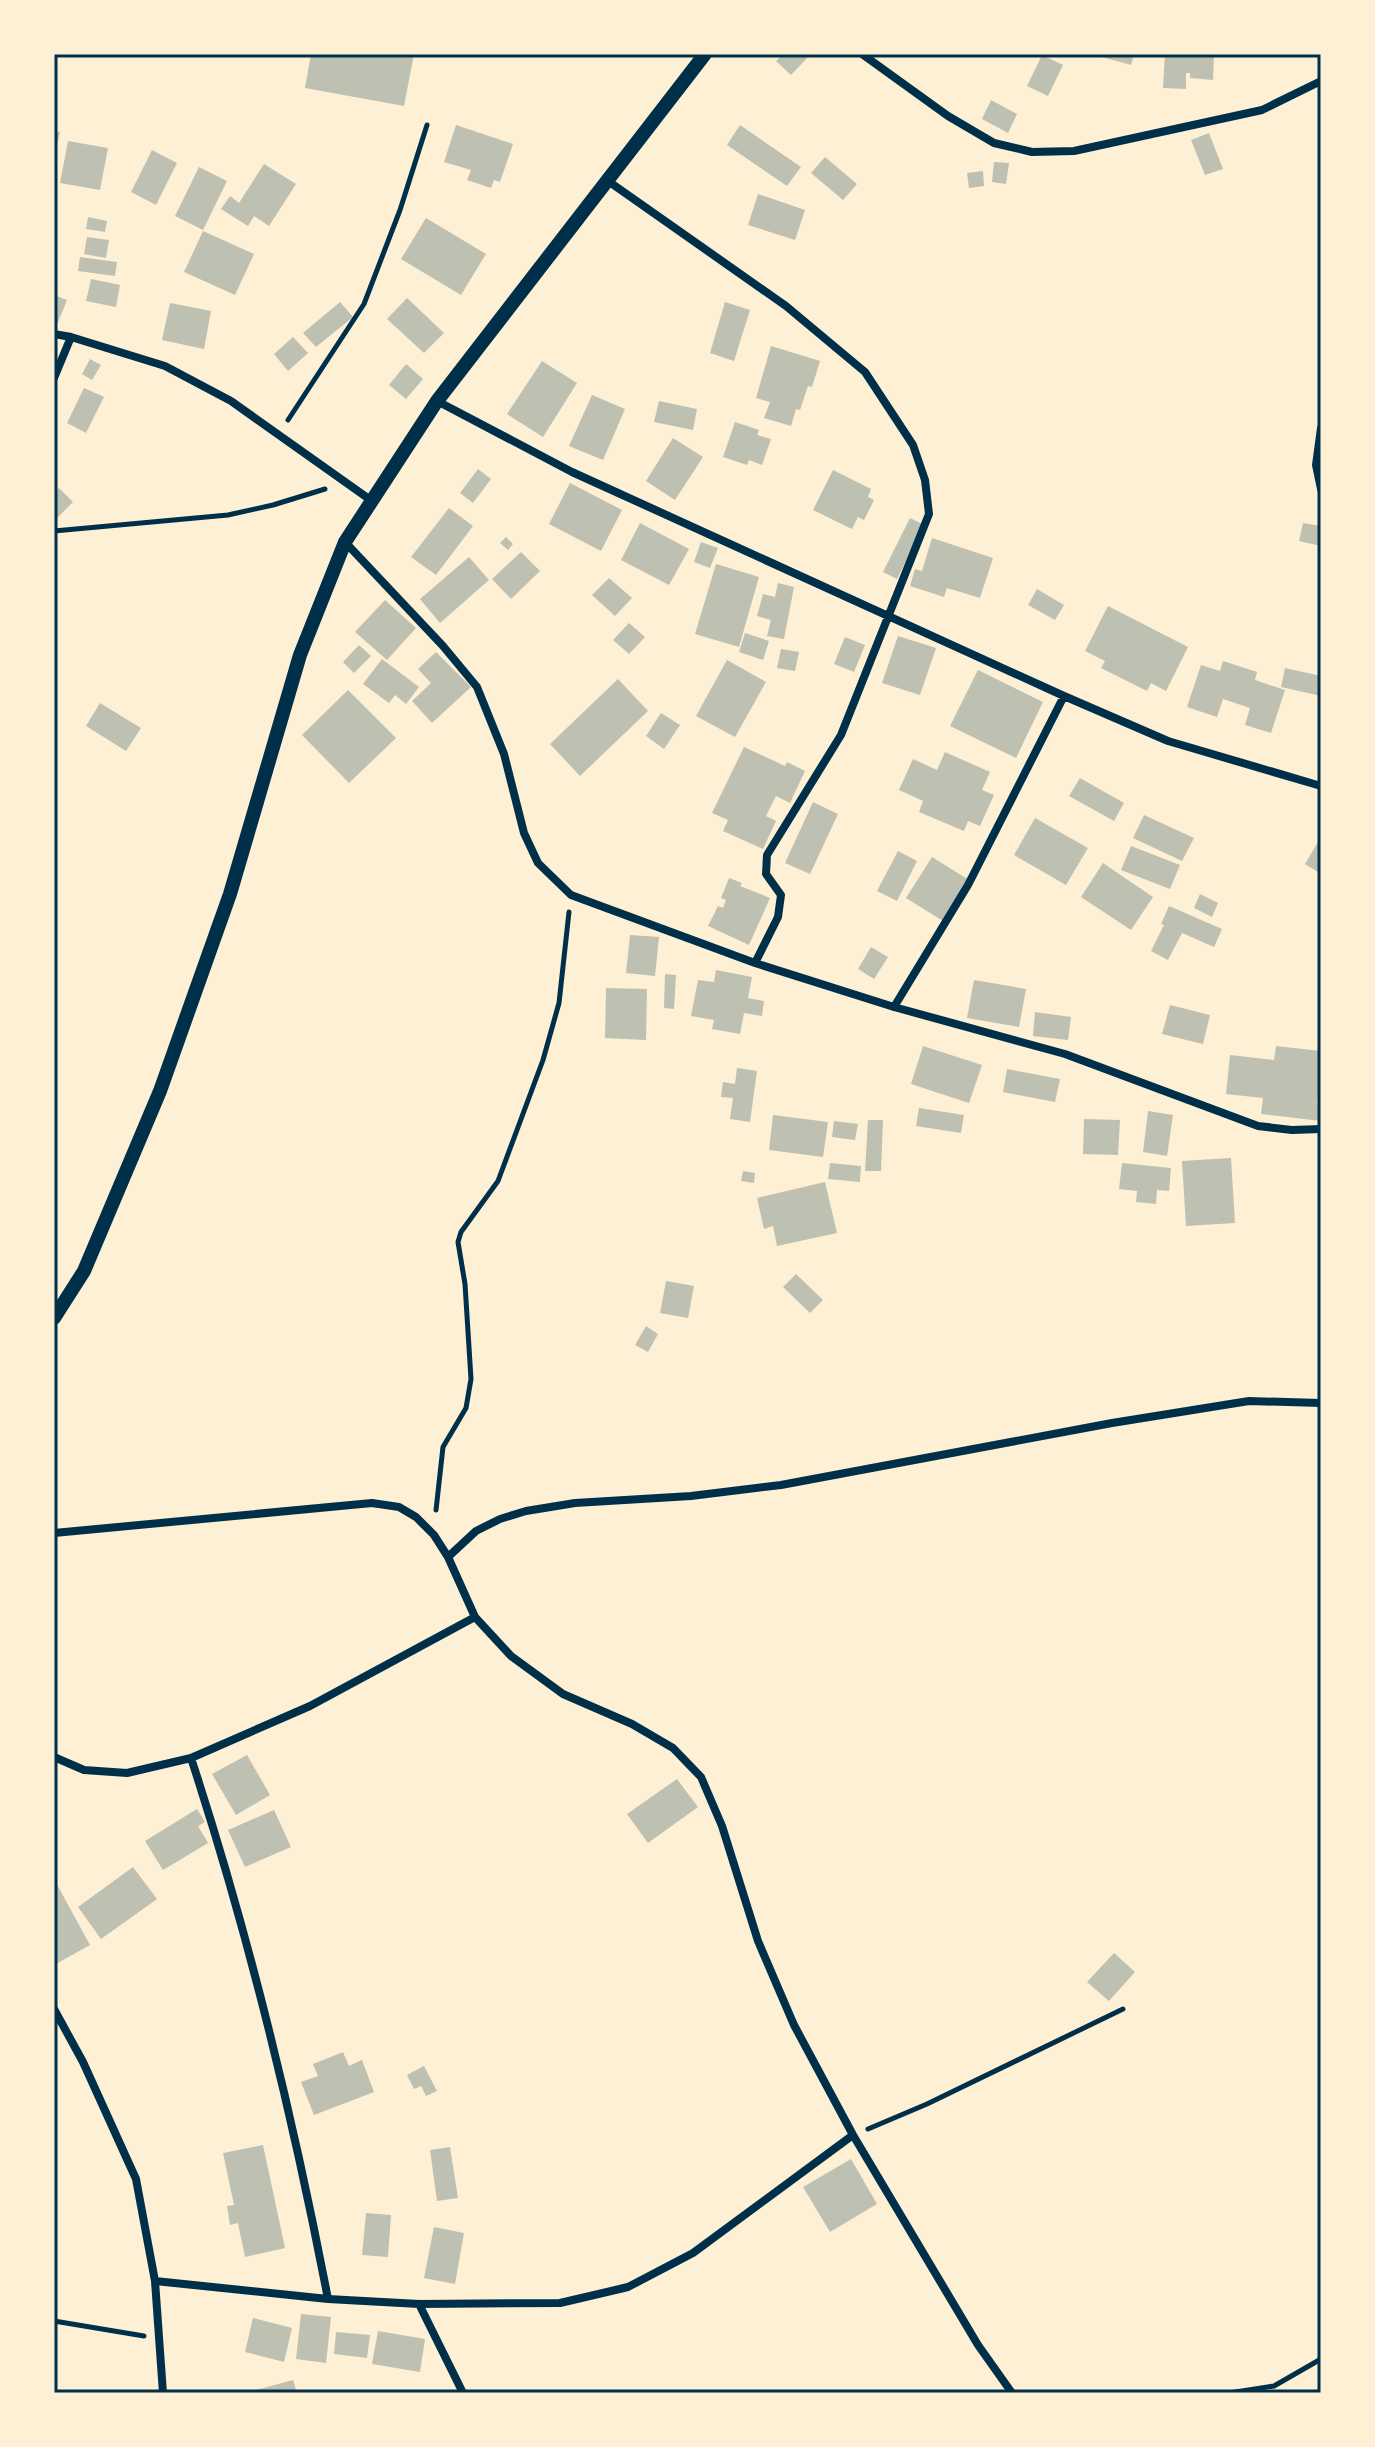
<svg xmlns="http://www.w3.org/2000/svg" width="1375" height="2447" viewBox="0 0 1375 2447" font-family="Commissioner,sans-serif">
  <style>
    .building { fill: #bec0b2 }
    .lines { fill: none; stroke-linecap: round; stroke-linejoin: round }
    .path { stroke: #003049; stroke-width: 5 }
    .minor { stroke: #003049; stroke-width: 8 }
    .tertiary { stroke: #003049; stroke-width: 14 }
    .neatline { fill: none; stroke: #003049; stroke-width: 3 }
  </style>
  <rect width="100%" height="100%" fill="#fdf0d5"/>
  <path class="building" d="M311,54H414L404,106L305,88Z
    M783,54H807L809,56L791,75L776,61Z
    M1091,54H1134L1131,65Z
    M1165,54H1214L1213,80L1190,78V73H1186V89L1163,88Z
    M1042,55L1063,65L1048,96L1027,86Z
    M991,100L1017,114L1008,133L982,119Z
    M456,125L513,144L500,182L494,180L491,188L467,180L471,170L444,162Z
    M740,125L801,167L787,186L727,145Z
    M54,131L60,132L55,155H54Z
    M1209,133L1223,169L1205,175L1191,140Z
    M68,141L108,148L100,190L60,183Z
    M152,150L177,163L156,205L131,192Z
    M825,157L857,184L843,200L811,173Z
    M994,162L1009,163L1006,184L992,182Z
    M264,164L296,184L269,226L254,216L248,226L221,209L230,196L239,203Z
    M199,167L227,181L203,230L175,216Z
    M983,171L984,186L969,188L967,173Z
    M758,194L805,210L795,240L748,225Z
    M88,217L107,221L105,232L86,229Z
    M426,218L486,254L461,295L401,259Z
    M203,231L254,254L235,295L184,272Z
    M87,237L109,240L106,258L84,254Z
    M80,257L117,262L115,276L78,271Z
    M91,279L120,285L116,307L86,301Z
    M54,295L67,300L54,332Z
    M407,298L444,333L424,353L387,319Z
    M340,302L353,317L316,347L303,333Z
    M725,302L750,310L734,361L710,353Z
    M170,303L211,311L204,349L162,340Z
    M293,337L308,353L288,371L274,354Z
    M771,346L820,361L812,387L808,386L800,410L796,409L791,426L764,418L770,402L756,398Z
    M90,359L101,365L92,380L82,374Z
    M542,361L577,383L543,437L507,414Z
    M406,364L423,379L406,399L389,385Z
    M84,388L104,397L86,433L67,423Z
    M592,395L625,409L603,460L569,446Z
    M659,401L697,409L693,430L654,422Z
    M735,422L759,430L757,435L771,439L762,465L749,460L747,465L723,457Z
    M673,438L703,457L675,500L646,481Z
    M478,469L491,479L473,503L460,493Z
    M833,470L871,489L868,497L874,500L864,520L858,517L852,529L813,510Z
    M570,483L622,510L601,551L549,524Z
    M59,488L73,502L54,521V493Z
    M449,508L473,526L436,575L411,557Z
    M910,518L924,525L897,579L883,572Z
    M640,523L689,549L669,585L621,560Z
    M1303,523L1321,526V546L1299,541Z
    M506,537L513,544L508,550L500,543Z
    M932,538L993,558L980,598L947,588L944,597L910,586L915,569L922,571Z
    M701,542L718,548L710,568L694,562Z
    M521,552L540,571L511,599L492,579Z
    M469,557L489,580L440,623L420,599Z
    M716,564L759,577L739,647L695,634Z
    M609,578L632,598L615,616L592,595Z
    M778,583L794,587L784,639L767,636L771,620L757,616L763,594L775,597Z
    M1037,589L1064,605L1055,620L1028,605Z
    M385,600L416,628L387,660L355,632Z
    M1108,606L1188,647L1166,691L1151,683L1147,691L1101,668L1105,661L1085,651Z
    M629,623L645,637L629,654L613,640Z
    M745,633L769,641L763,660L739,652Z
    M898,636L936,648L920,695L882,683Z
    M845,637L865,645L854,672L834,664Z
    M359,645L371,656L354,673L343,662Z
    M781,649L799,652L795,671L777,668Z
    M436,652L471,687L432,723L412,701L431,683L418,669Z
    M382,659L419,687L406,704L395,695L389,703L363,684Z
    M727,660L766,682L735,737L696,716Z
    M1223,661L1257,672L1255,680L1285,690L1271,733L1245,725L1250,708L1223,699L1217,717L1187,707L1201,665L1220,671Z
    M1285,668L1321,676V696L1281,687Z
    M978,670L1043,702L1016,758L950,726Z
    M618,679L648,711L580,776L550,744Z
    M348,690L396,738L349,783L302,735Z
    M100,703L141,728L126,751L86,726Z
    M661,713L680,725L664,749L646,736Z
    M744,747L785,766L787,762L805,771L790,803L776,796L766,816L776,821L763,849L723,831L728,820L712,813Z
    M945,752L990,772L982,790L994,795L980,826L968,821L964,831L919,812L923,801L899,790L913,759L937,770Z
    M1080,778L1124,803L1114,821L1069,796Z
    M813,802L838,814L810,874L785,863Z
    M1144,815L1194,838L1182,861L1133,838Z
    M1035,818L1088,848L1066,885L1014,855Z
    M1321,837V874L1305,864Z
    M1131,846L1180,865L1170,889L1121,870Z
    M898,851L917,861L897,901L877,891Z
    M932,857L969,880L943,921L906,898Z
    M1103,863L1153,897L1131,930L1081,897Z
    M729,878L742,883L740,886L770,898L749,945L708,926L718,906L723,908L726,900L721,898Z
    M1200,894L1218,903L1212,917L1194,908Z
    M1169,906L1222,929L1214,947L1182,933L1168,960L1151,951L1164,925L1161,924Z
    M630,935L659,937L655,976L626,973Z
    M871,947L888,957L874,979L858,969Z
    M716,970L752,977L748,998L764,1001L762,1016L744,1013L740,1034L712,1029L714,1020L691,1016L698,980L714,982Z
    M665,974L676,975L674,1009L664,1008Z
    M974,980L1026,989L1019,1027L967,1018Z
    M606,988L647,989L646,1040L605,1038Z
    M1170,1005L1210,1015L1203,1044L1162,1034Z
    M1035,1012L1071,1017L1068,1040L1033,1036Z
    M923,1046L982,1065L969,1103L911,1084Z
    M1276,1046L1321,1051L1319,1066L1321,1067V1097L1318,1096L1317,1105L1321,1106V1121L1261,1114L1263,1098L1226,1094L1230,1055L1274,1060Z
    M737,1068L757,1071L750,1122L730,1119L733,1098L721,1097L723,1082L735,1084Z
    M1007,1069L1060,1079L1055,1102L1003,1092Z
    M919,1108L964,1115L961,1133L916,1126Z
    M1148,1111L1173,1115L1167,1156L1143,1152Z
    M773,1115L828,1122L823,1157L769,1150Z
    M1084,1119L1120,1120L1118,1155L1083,1154Z
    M868,1120H883L881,1171H865Z
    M834,1121L858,1124L855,1140L832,1137Z
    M1231,1158L1235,1223L1186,1226L1182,1161Z
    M830,1163L861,1166L860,1182L828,1179Z
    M1122,1163L1171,1168L1169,1191L1157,1190L1156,1204L1136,1202L1137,1191L1119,1189Z
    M743,1171L755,1173L754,1183L741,1181Z
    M825,1182L837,1233L777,1246L773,1226L764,1229L757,1198Z
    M796,1274L823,1300L810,1313L783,1287Z
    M666,1281L694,1286L688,1318L660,1313Z
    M646,1326L658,1334L648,1352L635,1345Z
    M247,1755L270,1795L236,1815L212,1774Z
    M677,1779L698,1807L648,1843L627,1814Z
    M197,1809L205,1822L198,1826L208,1843L163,1870L145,1841Z
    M274,1810L291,1847L245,1867L228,1830Z
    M133,1867L157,1899L101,1939L78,1907Z
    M54,1879L90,1945L56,1964L54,1960Z
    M1114,1953L1135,1972L1109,2001L1087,1982Z
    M343,2052L349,2066L362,2060L374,2092L314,2115L301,2082L318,2076L313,2064Z
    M424,2066L437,2091L426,2096L421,2086L414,2089L407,2075Z
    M263,2145L285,2248L245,2257L238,2223L230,2225L227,2206L234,2205L223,2153Z
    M450,2147L458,2198L437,2201L430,2150Z
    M851,2159L877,2204L830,2232L803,2187Z
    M366,2213L391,2215L388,2257L362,2255Z
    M434,2227L464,2233L455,2284L424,2278Z
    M301,2314L331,2317L326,2363L296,2359Z
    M253,2318L292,2328L284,2362L245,2352Z
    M378,2331L425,2339L420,2372L372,2364Z
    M336,2332L370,2335L367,2358L334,2354Z
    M293,2380L297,2393H256V2390Z"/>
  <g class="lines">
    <path class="path" d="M288,420L364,304L400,210L427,125
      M54,531L228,515L273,505L325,489
      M436,1510L443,1447L466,1408L471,1379L465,1284L458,1242L461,1232L498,1181L543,1060L559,1003L569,912
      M868,2129L927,2104L1123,2009
      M54,2321L144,2336
      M1229,2393L1274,2386L1321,2359"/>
    <path class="minor" d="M862,54L948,116L994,143L1032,152L1074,151L1262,110L1321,81
      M608,181L786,306L865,372L913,445L925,480L929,514L841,735L767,855L766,874L781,895L778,917L755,963
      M54,334L71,337L165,366L231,401L372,501
      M54,378L71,337
      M437,401L572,472L1064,696L1168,741L1321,786
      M1321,428L1316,465L1321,489
      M345,542L443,646L477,687L504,754L524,833L538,863L571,895L755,963L894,1007L1065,1054L1258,1126L1292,1130L1321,1129
      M894,1007L968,885L1064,696
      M54,1533L372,1503L399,1507L416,1517L434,1535L448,1557L475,1617L511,1656L563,1694L632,1724L673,1748L701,1777L722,1826L758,1941L794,2025L853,2135L978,2345L1012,2393
      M448,1557L476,1531L500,1519L526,1511L575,1503L691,1496L781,1485L1112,1423L1249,1401L1321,1403
      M54,1757L84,1770L127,1773L191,1758L310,1706L475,1617
      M191,1758C249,1935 293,2117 328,2299
      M54,2009L83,2062L136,2179L155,2281L163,2393
      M155,2281L328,2299L419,2304L560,2303L628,2287L693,2253L853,2135
      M419,2304L463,2393"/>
    <path class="tertiary" d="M54,1318L84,1271L160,1091L230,894L300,655L345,542L437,401L705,54"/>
  </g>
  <rect width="1375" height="2447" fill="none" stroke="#fdf0d5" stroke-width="112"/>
  <rect x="56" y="56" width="1263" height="2335" class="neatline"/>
</svg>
